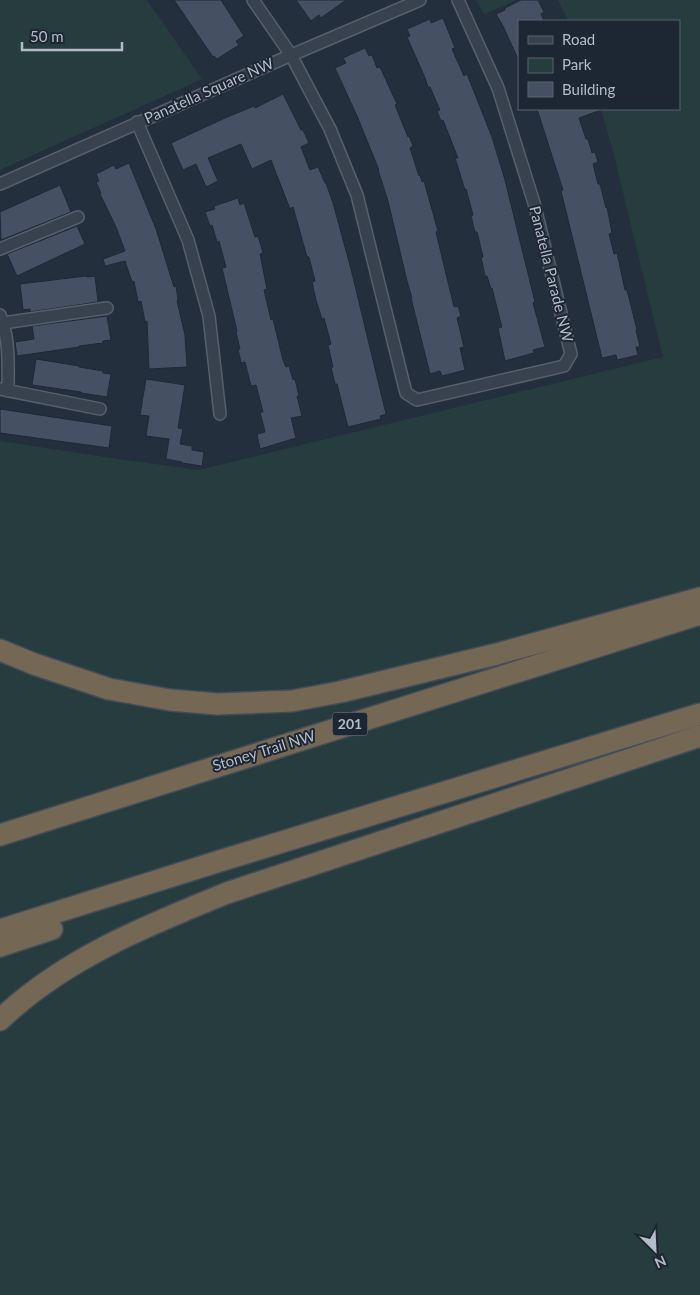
<svg xmlns="http://www.w3.org/2000/svg" width="700" height="1295" viewBox="0 0 700 1295" font-family="Lato,sans-serif">
  <style>
    .green { fill: #263c3f }
    .building { fill: #455162; stroke: #1f2835 }
    .lines { fill: none; stroke-linecap: round; stroke-linejoin: round }
    .minor-casing { stroke: #565f6c; stroke-width: 14 }
    .motorway-casing { stroke: #434c59; stroke-width: 24 }
    .minor { stroke: #38414e; stroke-width: 11 }
    .motorway { stroke: #746855; stroke-width: 21 }
    .labels { text-anchor: middle; stroke-width: 4; stroke-linejoin: round; paint-order: stroke }
    .shield { fill: #1d2633; stroke: #878f9c; stroke-width: 1 }
    .shield-label { font-size: 14px; font-weight: bold; fill: #b4bcc9 }
    .street-label { font-size: 15px; fill: #b4bcc9; stroke: #1d2633 }
  </style>
  <rect width="100%" height="100%" fill="#242f3e"/>
  <path class="green" d="M0,0H147L202,79L0,170Z
    M476,0H517L484,14Z
    M558,0H700V1295H0V441L111,458L199,470L663,357L613,151L601,109H679V21H568Z"/>
  <path class="building" d="M174,0H221L244,36L236,41L239,45L217,59L214,56L213,57Z
    M296,0H346L321,18L319,15L311,21Z
    M521,0H538L544,12L541,14L544,21H519V61L503,26L496,14L505,10V8Z
    M443,18L455,48L452,49L464,76L467,74L492,137L505,180L535,302L533,303L545,347L533,350L534,353L505,361L498,328L502,327L500,320L492,288L491,289L487,276H485L481,257H483L477,232H475L471,216L473,215L466,189L465,190L455,158H458L443,120L441,121L437,111L440,110L430,87H428L425,78L407,37L410,36L407,29L430,19L431,23Z
    M365,48L369,56L372,55L377,68L380,67L397,104L395,105L408,137L409,136L413,146L410,148L419,176L420,175L422,182L424,181L438,231L436,232L454,307L458,306L461,316L457,318L464,347L460,348L465,370L442,376L440,371L430,374L411,298H412L407,281L388,201L378,170H379L357,116L335,68L346,63L343,58Z
    M283,94L301,130H303L309,143L301,147L310,170L318,167L325,183H326L333,203L351,269L386,414L380,416L381,419L348,427L337,384H335L331,367H333L328,345L331,344L324,318L322,319L316,300L312,282L315,281L309,257H307L293,207L290,209L271,160L252,169L241,144L208,158L218,181L206,187L196,164L183,170L171,143L225,118L254,106L255,108Z
    M537,109H601V110L579,118L586,139H588L592,153L595,152L598,162L593,164L598,184H600L606,208L607,207L612,233L609,234L614,254L617,253L625,290H627L637,330H636L640,347H636L638,355L617,360L616,355L602,358L561,191L563,190Z
    M129,163L156,229L174,287L176,286L178,300L177,301L185,335L187,367L149,369L147,321L145,322L141,301L138,302L134,281L132,282L125,261L105,266L103,259L125,251L116,227L100,194L101,193L96,182L99,181L96,174L114,165L116,169Z
    M60,185L71,212L1,240L0,212Z
    M238,198L240,205L244,203L255,237L258,236L263,253L260,254L267,289L264,290L271,320L273,319L283,360L286,367L289,366L293,380L295,379L299,396H297L302,416L291,418L296,438L260,449L257,434L265,432L260,412H263L256,385L251,386L245,362L241,363L238,349H240L236,332L237,331L222,268L226,267L219,241L217,242L212,225L210,226L205,212L215,209L214,206Z
    M77,226L85,244L17,276L7,254Z
    M86,276L87,277L95,276L98,302L30,312V309L23,310L20,284Z
    M107,316L111,340L103,341V343L79,346V347L17,356L15,342L34,339L32,326Z
    M36,359L79,366V367L103,371V373L111,374L107,397L81,393V392L32,385Z
    M146,379L185,385L178,428L183,429L180,444L192,446V450L204,452L202,466L182,463V462L166,459L169,439L146,436L149,416L140,415Z
    M0,409L112,426L109,448L0,433Z"/>
  <g class="lines">
    <g class="minor-casing">
      <path id="minor" d="M253,0L291,55L330,129L357,195L406,393L417,400L564,366L571,354L534,203L498,88L458,0
        M137,122L188,240L209,316L220,414
        M0,184L273,63L420,0
        M0,249L78,217
        M0,315C10,339 8,365 8,391
        M3,323L107,308
        M0,389L100,409"/>
    </g>
    <g class="motorway-casing">
      <path id="motorway" d="M0,650L34,664L109,689L170,700L217,704L292,701L340,692L497,654L700,598
        M0,835L700,614
        M0,930L223,860L700,714
        M0,946L52,929
        M0,1020C63,959 148,925 227,893L700,736"/>
    </g>
    <use href="#minor" class="minor"/>
    <use href="#motorway" class="motorway"/>
  </g>
  <g class="labels">
    <rect class="shield" x="332.5" y="712.5" width="35" height="23" rx="4"/>
    <g class="shield-label">
      <text x="350" y="729">201</text>
    </g>
    <g class="street-label">
      <text transform="translate(209 91) rotate(-24)" y="5">Panatella Square NW</text>
      <text transform="translate(551 274) rotate(76)" y="5">Panatella Parade NW</text>
      <text transform="translate(264 751) rotate(-17)" y="5">Stoney Trail NW</text>
    </g>
  </g>
  <rect x="518" y="20" width="162" height="90" fill="#1d2633" stroke="#59626f"/>
  <rect x="528" y="36" width="25" height="8" fill="#38414e" stroke="#59626f"/>
  <text x="562" y="45" font-size="15" fill="#b4bcc9">Road</text>
  <rect x="528" y="58" width="25" height="15" fill="#263c3f" stroke="#59626f"/>
  <text x="562" y="70" font-size="15" fill="#b4bcc9">Park</text>
  <rect x="528" y="82" width="25" height="15" fill="#455162" stroke="#59626f"/>
  <text x="562" y="95" font-size="15" fill="#b4bcc9">Building</text>
  <g transform="translate(655 1250) rotate(156)" stroke="#1d2633" stroke-width="4" paint-order="stroke">
  <path d="M0-4L9 19L0 12L-9 19Z" fill="#b4bcc9"/>
  <text y="-8" font-size="14" font-weight="bold" text-anchor="middle" fill="#b4bcc9">N</text>
  </g>
  <path d="M22 42v8h100v-8" fill="none" stroke="#b4bcc9" stroke-width="2.5"/>
  <text x="30" y="42" font-size="15" fill="#b4bcc9" stroke="#1d2633" stroke-width="4" paint-order="stroke">50 m</text>
</svg>
